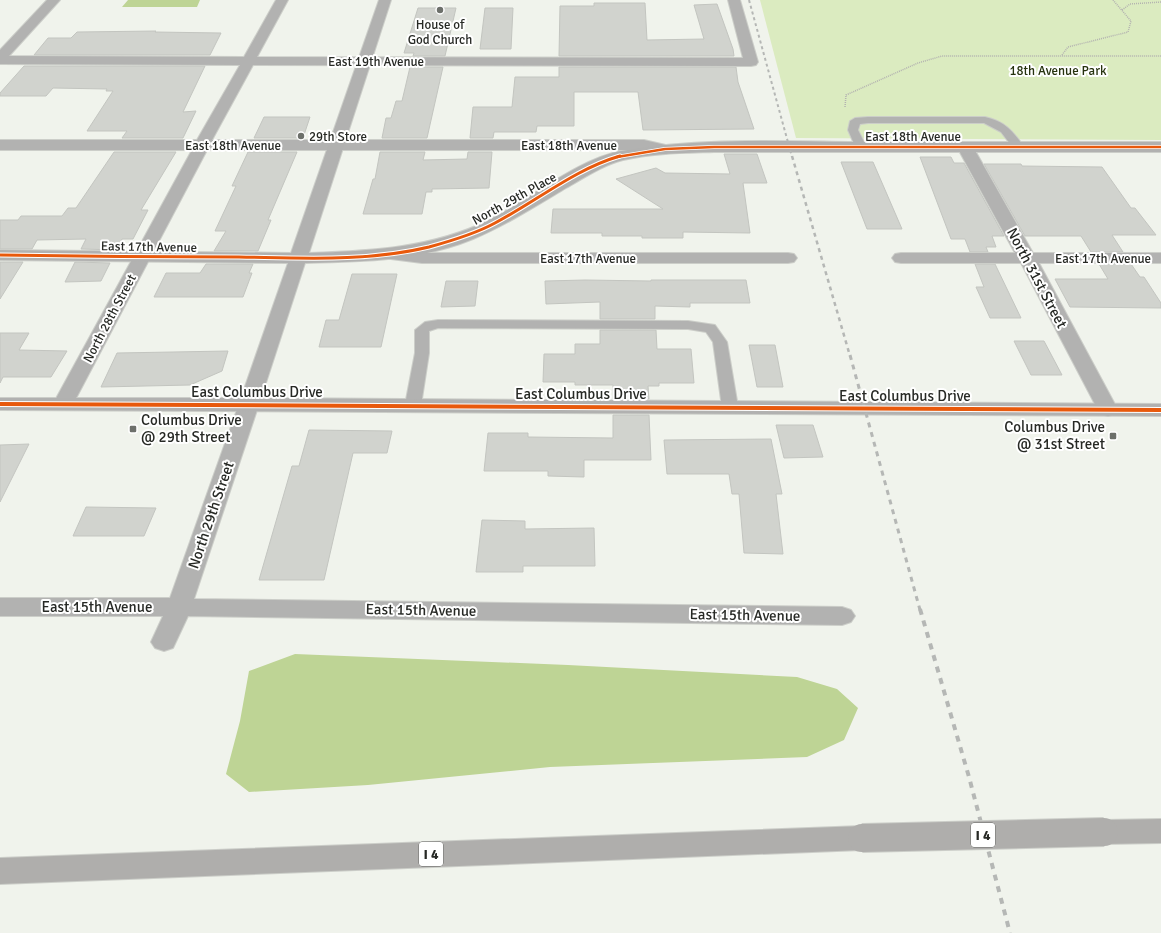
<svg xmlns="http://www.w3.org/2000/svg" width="1161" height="933" viewBox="0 0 1161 933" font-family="Signika,sans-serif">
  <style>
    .green { fill: #dbebc0 }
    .water { fill: #bed495 }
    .building { fill: #d1d3ce; stroke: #c3c5c0 }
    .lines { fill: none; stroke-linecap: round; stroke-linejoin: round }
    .lane-casing { stroke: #cccec9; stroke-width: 2 }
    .street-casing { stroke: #cccec9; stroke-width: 2 }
    .secondary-casing { stroke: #cccec9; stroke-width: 2 }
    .highway-casing { stroke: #cccec9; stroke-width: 2 }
    .path { stroke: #b3b2b0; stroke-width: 1.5; stroke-dasharray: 1 1; stroke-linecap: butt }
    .lane { fill: #b2b2b1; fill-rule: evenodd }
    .street { fill: #b2b2b1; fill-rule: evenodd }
    .secondary { fill: #b1b1b0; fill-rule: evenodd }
    .highway { fill: #afaeac; fill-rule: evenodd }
    .rail-far3 { stroke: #b5b7b5; stroke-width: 2; stroke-dasharray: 3 3; stroke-linecap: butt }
    .rail-far2 { stroke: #b5b7b5; stroke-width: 2.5; stroke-dasharray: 4 4; stroke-linecap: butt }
    .rail-far1 { stroke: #b5b7b5; stroke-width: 3; stroke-dasharray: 5 5; stroke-linecap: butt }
    .rail { stroke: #b5b7b5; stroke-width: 4; stroke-dasharray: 6 6; stroke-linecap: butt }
    .highway-bridge-casing { stroke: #cccec9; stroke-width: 30; stroke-linecap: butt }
    .highway-bridge { stroke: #afaeac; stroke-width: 28 }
    .cycleway-far2-casing { stroke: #fff; stroke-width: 4 }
    .cycleway-far1-casing { stroke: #fff; stroke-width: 5 }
    .cycleway-casing { stroke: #fff; stroke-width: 6 }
    .cycleway-far2 { stroke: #e8590c; stroke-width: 2.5 }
    .cycleway-far1 { stroke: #e8590c; stroke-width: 3 }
    .cycleway { stroke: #e8590c; stroke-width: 4 }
    .poi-dot { fill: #6d706b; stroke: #fff; stroke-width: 1.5 }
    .labels { text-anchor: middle; stroke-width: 4; stroke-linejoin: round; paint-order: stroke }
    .far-poi-label { font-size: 13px; fill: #272925; stroke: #fff }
    .far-street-label { font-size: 13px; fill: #272925; stroke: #fff }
    .far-park-label { font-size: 13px; fill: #26320e; stroke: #fff }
    .shield { fill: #fff; stroke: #686966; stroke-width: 1 }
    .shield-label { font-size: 14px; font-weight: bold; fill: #272925 }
    .street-label { font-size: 15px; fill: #272925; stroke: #fff }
    .poi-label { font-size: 15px; fill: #272925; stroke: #fff; text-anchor: start }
  </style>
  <rect width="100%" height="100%" fill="#f0f3ec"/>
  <path class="green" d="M760,0H1161V140L796,138Z"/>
  <path class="water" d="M128,0H200L197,7H122Z
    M295,654L568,665L797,677L837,689L858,708L844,740L807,757L550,767L368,785L249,792L226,774L240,721L249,671Z"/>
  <path class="building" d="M594,3H645L647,40L704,39L694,5L717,4L733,49L734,56H559L560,6H594Z
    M418,8H456L445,56H413L414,53H404Z
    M485,8H513L511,49H480Z
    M156,31L155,32L221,33L210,55H34L48,38H71L77,32Z
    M24,66H205L183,112L196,111L183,138H122L127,131H87L113,91H106L107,89L53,88L46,96H0V93Z
    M410,67H443L427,138H382L386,118H391L396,101H402Z
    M559,67H736L738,82L754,129L643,130L638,92H574V126H537L536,132H494L493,138H470L473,107H512L515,77H559Z
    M264,117H310L303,138H254Z
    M114,152H176L141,210H148L133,239H122L117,250L81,249L86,239L37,240L32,249H0V220H18L21,216H62L68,208H76Z
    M248,152H297L268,220H271L258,251H214L226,231H215L236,186H232Z
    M380,152H425L423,160L467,159L468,152H492L489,188L432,189V192H426L422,214H363L373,179H375Z
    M724,154H757L767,183H743L750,233L683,232V238H642V236H602V233H551L553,209H663L616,179L656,168L665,173L730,174Z
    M920,157H951L954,163H964L1004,236H992L996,247H986L988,252H970L965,239H951Z
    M841,162H873L902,229H867Z
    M984,164H1021L1022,166L1102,167L1131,208H1135L1156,235H1112L1123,252H1091L1081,236H1025Z
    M0,262H23L0,299Z
    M75,262L110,263L101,281L65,282Z
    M206,264H253L249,273H252L243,297H154L166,273H200Z
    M975,264H995L1021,318H990L976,287H984Z
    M1099,264H1131L1140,277H1144L1161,303V308L1070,307L1055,279H1108Z
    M352,274H397L381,347H319L326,320H339Z
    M585,280L651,281V280H746L750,303H690V307L655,306V319H600V302L546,304L545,281Z
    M446,281H478L475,306L441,307Z
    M600,330H656L657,349H691L694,383H659V386H648L649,399H613V385H575V382H543L544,354H575V344H600Z
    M0,333H29L19,350L67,351L51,377H3L0,383Z
    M1014,341H1044L1062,375H1031Z
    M749,345H775L783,387H757Z
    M228,351L222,371L190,385L101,387L117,353Z
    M613,415H649L651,460H584V477L548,476V471H484L488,433H528V437L613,438Z
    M776,425H813L823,457L784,458Z
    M309,430L392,431L387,453H353L324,580H259L292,466H299Z
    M771,439L782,494H776L783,554L744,553L739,494H732L729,474H667L664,440Z
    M29,444L0,502V445Z
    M86,507L156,508L144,536H73Z
    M482,520L525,521V529L594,528L595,566H523V572H476Z"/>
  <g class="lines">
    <g class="lane-casing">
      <path id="lane" d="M868,117H985C1004,121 1013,131 1024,147L1022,149H1014L1001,132L984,123H868L860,124L858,130L866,146L864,148H856L848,130L850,121L855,118Z
        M438,320L688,321L715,325L727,342L738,407L735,410L730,412L725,410L722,407L713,342L706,332L688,329L438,328L429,331V353L421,405L418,408L413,410L408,408L405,405L415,353V330L425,322Z"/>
    </g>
    <g class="street-casing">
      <path id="street" d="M47,0H60L9,56L244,57L276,0H288L257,57L743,58L728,0H740L758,62L756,65L751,66L253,65L212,140H644L670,146L673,149L670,152L665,154L644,150H207L73,404L70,408L63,410L56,408L53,404L192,150H0V140H197L240,65L0,64V50Z
        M965,142L970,144L973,147L1033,253H1161V263H1039L1118,410L1115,414L1108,416L1101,414L1098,410L1021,263H901L895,262L892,258L895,254L901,253H1015L957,147L960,144Z
        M389,249L422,253H788L794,254L797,258L794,262L788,263H422L383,258L380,254L383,250Z
        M249,398L256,400L259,404L194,599L842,607L851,610L855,616L851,622L842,625L188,616L173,648L164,651L155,648L151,642L163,616H0V598H170L239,404L242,400Z"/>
    </g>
    <g class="secondary-casing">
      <path id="secondary" d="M379,0H391L309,253C371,251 432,248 489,220C529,200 578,159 621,151C696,138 773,141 849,142C953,142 1057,142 1161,142V152H714C684,153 653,153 623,160C603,165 584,178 566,188C536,206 506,225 473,239C420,261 361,262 305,263L261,398L1161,404V416L0,410V398H241L288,263L0,260V250L291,253Z"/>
    </g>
    <g class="highway-casing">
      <path id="highway" d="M1161,819V843L1104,844L1093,841L1089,832L1093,823L1104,820Z
        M862,826L873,829L877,838L873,847L862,850L0,884V858Z"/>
    </g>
    <path class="path" d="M1122,10L1130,4L1161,2
      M1062,55L1068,47L1128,32L1131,21L1113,0
      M845,107L846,95L918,63L942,56H1161"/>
    <use href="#lane" class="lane"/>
    <use href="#street" class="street"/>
    <use href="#secondary" class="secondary"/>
    <use href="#highway" class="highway"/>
    <path class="rail-far3" d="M749,0L792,157"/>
    <path class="rail-far2" d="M792,156L850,356"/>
    <path class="rail-far1" d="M850,355L920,610"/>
    <path class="rail" d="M920,609L969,777L1010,933"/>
    <g class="highway-bridge-casing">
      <path id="highway-bridge" d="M862,838L1104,832"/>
    </g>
    <use href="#highway-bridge" class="highway-bridge"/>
    <g class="cycleway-far2-casing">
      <path id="cycleway-far2" d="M617,157L665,149L714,147H1161"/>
    </g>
    <g class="cycleway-far1-casing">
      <path id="cycleway-far1" d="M0,255C80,256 159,257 239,257C302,258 367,262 429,247C451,241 475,234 495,223C537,201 575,169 620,156"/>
    </g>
    <g class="cycleway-casing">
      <path id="cycleway" d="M0,404L1161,410"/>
    </g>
    <use href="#cycleway-far2" class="cycleway-far2"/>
    <use href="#cycleway-far1" class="cycleway-far1"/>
    <use href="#cycleway" class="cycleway"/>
  </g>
  <g class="poi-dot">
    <circle cx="440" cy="10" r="4"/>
    <circle cx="301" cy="136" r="4"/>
    <rect x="129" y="425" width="8" height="8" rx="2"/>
    <rect x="1109" y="432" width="8" height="8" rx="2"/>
  </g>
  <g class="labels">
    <g class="far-poi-label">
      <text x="440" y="29">House of<tspan x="440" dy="15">God Church</tspan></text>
      <text x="309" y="141" text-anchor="start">29th Store</text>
    </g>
    <g class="far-street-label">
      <text x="376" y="66">East 19th Avenue</text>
      <text x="913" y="141">East 18th Avenue</text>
      <text x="233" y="150">East 18th Avenue</text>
      <text x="569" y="150">East 18th Avenue</text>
      <text transform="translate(514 198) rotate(-29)" y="5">North 29th Place</text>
      <text transform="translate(149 246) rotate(1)" y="5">East 17th Avenue</text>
      <text x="588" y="263">East 17th Avenue</text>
      <text x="1103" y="263">East 17th Avenue</text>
      <text transform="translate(109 318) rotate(-62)" y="5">North 28th Street</text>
    </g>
    <g class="far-park-label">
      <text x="1058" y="75">18th Avenue Park</text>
    </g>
    <g class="shield">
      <rect x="971" y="823" width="24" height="24" rx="3"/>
      <rect x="419" y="842" width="24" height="24" rx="3"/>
    </g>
    <g class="shield-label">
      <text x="983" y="840">I 4</text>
      <text x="431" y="859">I 4</text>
    </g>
    <g class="street-label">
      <text transform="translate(1037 278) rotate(62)" y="5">North 31st Street</text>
      <text x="257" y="397">East Columbus Drive</text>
      <text x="581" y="399">East Columbus Drive</text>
      <text x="905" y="401">East Columbus Drive</text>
      <text transform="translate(211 515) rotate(-71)" y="5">North 29th Street</text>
      <text x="97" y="612">East 15th Avenue</text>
      <text transform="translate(421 610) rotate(1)" y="5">East 15th Avenue</text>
      <text transform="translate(745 615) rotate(1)" y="5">East 15th Avenue</text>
    </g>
    <g class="poi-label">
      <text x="141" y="425">Columbus Drive<tspan x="141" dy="17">@ 29th Street</tspan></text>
      <text x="1105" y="432" text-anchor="end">Columbus Drive<tspan x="1105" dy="17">@ 31st Street</tspan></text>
    </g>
  </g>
</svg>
